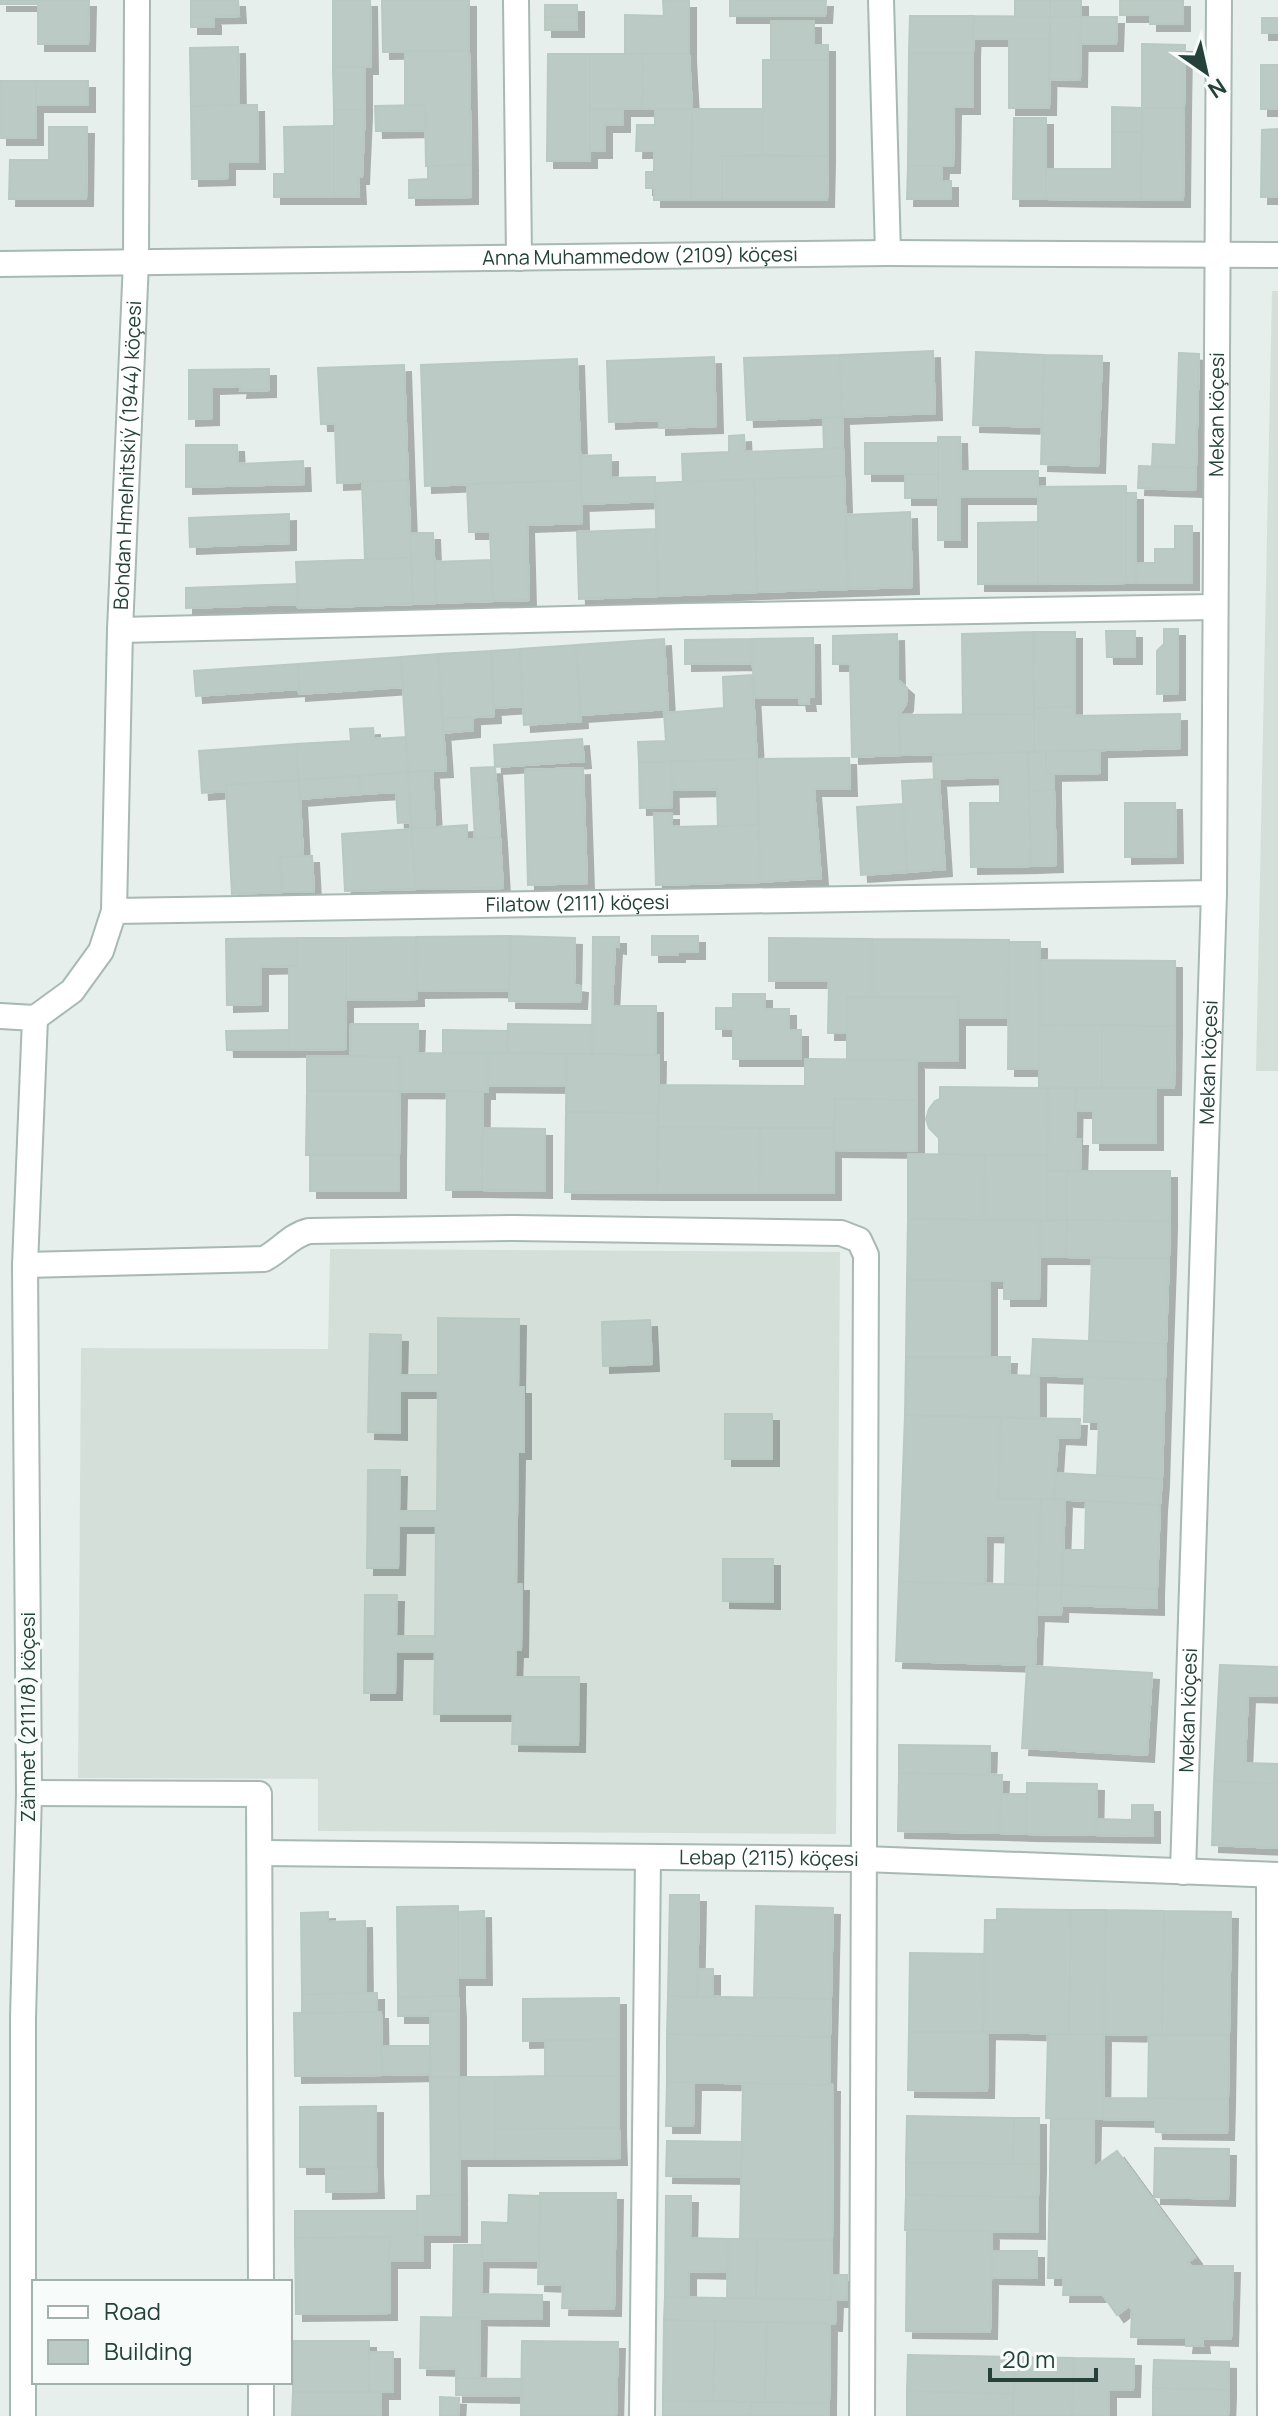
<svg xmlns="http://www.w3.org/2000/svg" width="1278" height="2416" viewBox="0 0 1278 2416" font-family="Manrope,sans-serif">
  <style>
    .built { fill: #d4dfda }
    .building { fill: #bbcac4; stroke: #b8c9c2; stroke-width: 2; filter: url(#shadow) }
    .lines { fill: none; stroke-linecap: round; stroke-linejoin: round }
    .minor-casing { stroke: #a8b8b2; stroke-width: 28 }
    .minor { stroke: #fff; stroke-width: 24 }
    .labels { text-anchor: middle; stroke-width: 8; stroke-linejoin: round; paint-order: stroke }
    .street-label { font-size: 20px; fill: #24423a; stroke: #f7fbf9 }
  </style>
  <defs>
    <filter id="shadow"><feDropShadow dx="7" dy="7" stdDeviation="0" flood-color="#0004"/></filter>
  </defs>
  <rect width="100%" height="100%" fill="#e6efeb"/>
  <path class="built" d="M1272,291H1278V1071H1256Z
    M330,1249L840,1252L836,1834L318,1831V1779L78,1778L81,1348L328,1349Z"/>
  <path class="building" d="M0,0H38V4H0Z
    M38,0H89L88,44H38Z
    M191,0H238L239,16L191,17Z
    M333,0H370L371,67H333Z
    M382,0H469V51L383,52Z
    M730,0H826L825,16H730Z
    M1015,0H1050V17H1015Z
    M1050,0H1081V17H1050Z
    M1120,0H1183V24H1150V15H1120Z
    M663,1H689V54H625V15L664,16Z
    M545,5H577V17H545Z
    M910,16H974L973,53H909Z
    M974,16L1050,17V39H973Z
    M191,17H214V27H191Z
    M545,17H577V30H545Z
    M1050,17H1081L1080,80L1049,79Z
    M1081,17H1117L1116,44H1081Z
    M1262,18H1278V33H1262Z
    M771,21H814V45H828V60H771Z
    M1009,39H1050L1049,108H1009Z
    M1142,44L1185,45L1184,108H1142Z
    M238,47L239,105L191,106L190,48Z
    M405,51H469L471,165L426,166L425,105L405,106Z
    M909,53H973V107H954L953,166H908Z
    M548,54H590V161H547Z
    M590,54H643L642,109H590Z
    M643,54H689L692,109H642Z
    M763,60H828V156L763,155Z
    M1261,65H1278V109H1261Z
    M333,67H365V110H334Z
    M0,81H36V138H0Z
    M36,81H88V105H36Z
    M239,105H257L258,162H228V178L192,179L191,106Z
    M425,105V130L376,131L375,106Z
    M1112,107L1142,108V132H1112Z
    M1142,108H1184L1183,200H1141Z
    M590,109H623V125H605V151H590Z
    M655,109H692L691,200H654V188H646V172H654V151H636L637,125H655Z
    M692,109H763V155L722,156V200H691Z
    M334,110H365L362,177H358L359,197H334Z
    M1014,118H1046V199H1013Z
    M334,126V197H274V174H285L284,127Z
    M49,127H87L86,199H9L10,160H49Z
    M1278,129V197H1261L1262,130Z
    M1112,132H1142L1141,200L1046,199V169H1112Z
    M722,156H828L827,200H722Z
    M471,165V197L409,198V180L428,179V166Z
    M908,166H942L941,181H951V199H907Z
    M933,351L935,413L842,417L840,355Z
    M976,352L1044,355L1042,427L973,425Z
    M1179,353L1199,354L1196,468L1152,467L1153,444L1176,445Z
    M840,355L842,417L747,420L744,358Z
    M1044,355L1102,356L1098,466L1041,464Z
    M714,357L716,426L659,428V420L609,422L607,361Z
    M577,359L581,480L425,486L421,365Z
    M404,365L408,480L337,483L335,424H321L318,368Z
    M269,369V390L240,391L241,386L212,387V418L189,419V370Z
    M842,417L843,448L824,449L823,418Z
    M744,435L745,452L843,448L844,476L683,482L682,454L729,452V436Z
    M938,437H960L961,471H1038V497H960V540H938Z
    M865,443H938V474H865Z
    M186,445H237L238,464L303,461L304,484L186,487Z
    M611,455V478L655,477V501L582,504L580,456Z
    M1139,466L1196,468L1195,490L1138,488Z
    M905,474H938V498H905Z
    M844,476L848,589L757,592L754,479Z
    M754,479L757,592L658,596L655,483Z
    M408,480L411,558L365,559L362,482Z
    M581,480L582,523L527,525L529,600L493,601L490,532H469L467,484Z
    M1126,486V583L1038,584V487Z
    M1126,493H1136V583H1126Z
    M910,512L912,587L848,589L846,515Z
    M289,514V543L190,547L189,518Z
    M1038,522V584H978V523Z
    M1175,526H1192V583H1136V563H1155V549H1175Z
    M656,529L658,596L579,599L577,532Z
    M410,533H433L436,603L413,604Z
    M411,558L413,604L298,608L296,562Z
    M491,560L493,601L436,603L434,562Z
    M297,584V604L186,608V588Z
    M1164,629H1178V693L1157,694V651L1164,644Z
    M1106,631H1135V657H1107Z
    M1033,632L1034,714H963L962,634Z
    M1033,632H1075V707L1034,708Z
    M897,634L898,680L907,688L906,704L899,715L900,755L852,757L850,664H833V636Z
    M813,638L814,697H808L809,704H800L799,698H754L752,639Z
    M664,639L668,709L581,715L576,645Z
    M752,639V663L685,664V640Z
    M576,645L581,721L524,725L520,649Z
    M520,649L523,706L494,708L491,651Z
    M491,651L494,716L442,719L438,654Z
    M438,654L446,770L408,772L401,657Z
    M401,657L403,687L299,694L298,664Z
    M298,664L299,689L196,696L194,671Z
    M752,675L757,759L639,762L638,742L666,741L664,713L724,708L723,677Z
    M1075,707V716L1180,714V748L1034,752V708Z
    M1034,714V752L900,755L899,715Z
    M473,717V730L443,733L442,719Z
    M373,728L374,739L406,737L408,772L299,780L296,744L351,741L350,729Z
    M582,739L584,761L495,767L494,745Z
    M296,744L299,780L226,785V791L202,793L199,751Z
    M1100,750V773L1046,774V751Z
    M1046,751V774H1054V790L1029,791L1028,752Z
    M1028,752L1031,866L971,867L970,803H1000V777L934,779L933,755Z
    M849,758L850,789H814L821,878L760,882L757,759Z
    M757,759L759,825L718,826L717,789L671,790V762Z
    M639,762H671L672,807L640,808Z
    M495,767L500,837L475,839L471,768Z
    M583,768L587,883L528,885L525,770Z
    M432,771L435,827L411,829L408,772Z
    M408,772L411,822L398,823L396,792L361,794L359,776Z
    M359,776L361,794L300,799L299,780Z
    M939,779L945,869L907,872L902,781Z
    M299,780L303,856L280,857L282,892L232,894L226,785Z
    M1054,790L1056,865L1031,866L1029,791Z
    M1125,803H1175L1176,856L1125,857Z
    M903,804L907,872L861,875L857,807Z
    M654,813H672V827L759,825L760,882L656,885Z
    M467,825V840L500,837L503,888L416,889L411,829Z
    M411,829L416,889L345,891L342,834Z
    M303,856H312L314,892H282L280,857Z
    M511,936L575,938L574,985L581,986L580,1002L509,1001Z
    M511,936L509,990L417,991L416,937Z
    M652,936H698V952H678V955H652Z
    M416,937L417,999L346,1000V938Z
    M593,937H619V947L615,946L612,1006H656V1054H592Z
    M297,938V966L261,967V1004L227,1005L226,939Z
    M297,938H346V1049L289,1050V966H297Z
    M769,938L872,939V997H847V1033H828L829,981H769Z
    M872,939L1009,940V1018H959L958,997H872Z
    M1009,942H1040L1039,1069H1008Z
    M1040,960L1175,961V1026L1039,1025Z
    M733,994H765V1009H789V1030H801V1059H733V1029H716V1008H733Z
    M847,997H958V1061L847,1060Z
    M351,1024H418L417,1053L488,1054V1092L400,1091V1057L350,1056Z
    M508,1024L592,1025V1054L507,1053Z
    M1039,1025H1102V1088L1039,1087Z
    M1102,1025L1175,1026L1174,1088H1102Z
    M289,1030V1050H227L226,1031Z
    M443,1030L508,1031L507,1053H443Z
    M507,1053L567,1054L566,1086L488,1085V1054Z
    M567,1054L659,1055L658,1113L566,1112Z
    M307,1056L400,1057V1091H307Z
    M805,1059L917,1060V1100L835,1099L834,1128L658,1127L659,1085L805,1086Z
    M940,1087L1048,1088L1047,1155L939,1154V1138L929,1128L926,1119L929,1109L935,1101L940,1099Z
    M1048,1088H1076L1075,1139H1081L1080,1171H1047Z
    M1076,1088H1156V1143H1093V1111H1075Z
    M307,1091H400L399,1155H306Z
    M447,1091L483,1092L482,1190H446Z
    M835,1099L917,1100V1151L834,1150Z
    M566,1112L658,1113L657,1193L565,1192Z
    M658,1127L760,1128L759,1193H657Z
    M482,1128L545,1129V1191L482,1190Z
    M760,1128H834V1193H759Z
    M908,1154L985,1155L984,1220L908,1219Z
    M310,1155H399V1191H310Z
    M985,1155H1047V1221L984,1220Z
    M1047,1171H1067V1220L1047,1221Z
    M1067,1171H1170V1221L1067,1220Z
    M908,1219L1040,1220L1039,1299H1004V1281L907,1280Z
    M1040,1220H1067L1066,1257H1039Z
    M1067,1220L1170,1221L1169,1258L1066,1257Z
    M1092,1258H1169L1166,1344L1089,1341Z
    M907,1280L990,1281V1357H906Z
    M438,1318L519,1319L518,1387H524V1452H518L516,1584H522L521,1650H516L515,1677H579L578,1745L512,1744L513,1714H434L435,1652H396L395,1693H364L365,1595H397L396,1636H435L436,1526H399L398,1568H367L368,1470H400L399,1511H437L438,1391H400V1433L368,1432L370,1334L401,1335L400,1375H438Z
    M650,1320L652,1364L603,1366L602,1322Z
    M1033,1339L1166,1344L1165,1380L1031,1375Z
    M906,1357H1010L1009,1375L1039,1376V1418L905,1415Z
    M1085,1377L1165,1380L1162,1479L1097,1475L1099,1422H1084Z
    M725,1414H772V1459H725Z
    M905,1415L1001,1418L998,1499H1041L1038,1585L1005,1584L1006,1536L986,1535L985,1584L899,1582Z
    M1001,1418L1080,1419L1079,1438L1058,1437L1054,1499H998Z
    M1056,1473L1162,1479L1160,1505L1054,1499Z
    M1041,1499H1065L1062,1585H1038Z
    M1086,1501L1160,1505L1157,1589L1062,1585L1063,1550H1085Z
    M723,1559H773V1602L723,1601Z
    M899,1582L1038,1585L1035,1665L896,1661Z
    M1038,1585H1062L1061,1615L1037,1614Z
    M1062,1585L1157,1589V1608L1061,1605Z
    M1220,1665L1278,1667V1696L1248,1695L1245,1763L1278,1764V1784L1214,1781Z
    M1027,1666L1152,1673L1147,1755L1022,1748Z
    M899,1745L990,1746L989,1775L899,1773Z
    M899,1773L1002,1775L1000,1833L898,1831Z
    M1214,1781L1278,1784V1848L1212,1845Z
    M1027,1783L1097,1784L1096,1835L1027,1834Z
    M1001,1794H1027V1834L1000,1833Z
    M1132,1805H1153V1836L1096,1835V1819L1132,1820Z
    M670,1895H699L697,1997L668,1996Z
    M458,1906V1996L398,1997L397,1907Z
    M756,1906L833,1908L831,1999L754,1998Z
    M997,1909L1071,1910L1069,2034L983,2032L985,1920H997Z
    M1071,1910H1106L1104,2034H1069Z
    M1106,1910L1164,1911L1162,2035L1104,2034Z
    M484,1911L485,1978H458V1912Z
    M1164,1911L1231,1912L1229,2035H1162Z
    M328,1912V1922L365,1921L366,1993L302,1994L301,1913Z
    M910,1953L984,1954L983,2032H909Z
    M698,1969H713V1997H697Z
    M377,1993V2012L302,2013V1994Z
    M458,1996L459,2011H430V2016H398V1997Z
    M668,1996L831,1999L830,2037L667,2034Z
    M619,1998V2039L523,2041V1999Z
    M430,2011H459V2077H430Z
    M381,2012L382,2075L295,2076L294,2013Z
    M909,2032L988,2033L987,2091L908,2090Z
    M667,2034L830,2037L829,2085L667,2082Z
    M1048,2034H1104L1103,2119L1046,2118Z
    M1149,2035H1229L1228,2099L1148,2098Z
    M619,2039V2076H545V2040Z
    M381,2046H430L431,2074L382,2075Z
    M545,2076H619V2128L495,2129V2077Z
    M430,2077H459L460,2195L431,2196Z
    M459,2077H495V2159H460Z
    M667,2082H694L693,2126H666Z
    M743,2083L833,2085L832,2240L740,2239Z
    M1103,2098L1228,2099L1227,2133L1156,2132L1155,2120L1103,2119Z
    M376,2106V2167H300V2107Z
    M907,2116L1014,2118L1013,2164L906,2163Z
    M1014,2118H1039V2164H1013Z
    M1051,2119H1094L1093,2168L1117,2151L1195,2257L1188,2262L1191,2266H1233L1231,2339L1202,2338L1203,2346H1186L1187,2338L1131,2337L1132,2310L1129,2306L1117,2315L1103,2295H1063L1064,2278H1048Z
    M619,2128L620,2158L495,2159V2129Z
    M667,2141L742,2142V2177L666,2176Z
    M1155,2148L1229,2149L1228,2199L1154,2197Z
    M906,2163L1039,2164L1038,2197L906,2195Z
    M376,2167L377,2191L326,2192V2168Z
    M540,2193H616L614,2309L562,2308L563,2285L538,2284Z
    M460,2195V2235H417V2196Z
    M509,2195L540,2196L539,2261L482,2260V2222L508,2223Z
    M906,2195L1038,2197V2232L905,2230Z
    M666,2196H691L690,2238L728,2239L727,2272L689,2271V2297H665Z
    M295,2211H417V2235H423V2261H389L390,2237L295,2238Z
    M907,2230L992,2231L990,2332L906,2331Z
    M390,2237V2313L296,2314L295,2238Z
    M728,2239H757L756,2298H727Z
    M757,2239L832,2240L831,2300L756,2298Z
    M454,2245H482L481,2294L542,2295V2319L453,2318Z
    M992,2251H1037V2278L991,2277Z
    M831,2275H847V2300H836L835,2324L664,2320L665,2297L831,2300Z
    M421,2317L480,2318L479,2378H456V2369L420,2368Z
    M664,2320L715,2321L713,2401H663Z
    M715,2321L767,2322L765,2402L713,2401Z
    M767,2322L830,2323L829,2403L765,2402Z
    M293,2341H369V2392H293Z
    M522,2341L618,2342L616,2416H521Z
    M369,2352H393V2392H369Z
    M908,2355L1015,2357L1014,2394L907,2391Z
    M1015,2357L1074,2358L1072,2416H1013Z
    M1074,2358L1134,2359L1133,2390H1109V2416H1072Z
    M1154,2360L1229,2362V2390L1153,2388Z
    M456,2378L522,2379L521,2396L456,2395Z
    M1153,2388L1229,2390L1228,2416H1153Z
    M907,2391L1014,2394L1013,2416H907Z
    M293,2392H381V2416H292Z
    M440,2397L459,2398L458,2416H440Z
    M663,2401L751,2402L750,2416H663Z
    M751,2402L829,2403V2416H750Z"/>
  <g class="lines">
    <g class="minor-casing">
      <g id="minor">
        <path d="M516,0L519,258"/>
        <path d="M881,0L888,253"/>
        <path id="s1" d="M0,264L888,253L1278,255"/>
        <path d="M120,630L685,616L1214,607"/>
        <path id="s2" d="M114,911L120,630L136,261L137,0"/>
        <path id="s3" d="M0,1016L35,1018L72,991L101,951L114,911L1214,893"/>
        <path d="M25,1265L264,1259C280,1251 291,1235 309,1231L514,1228L841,1233L859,1240L866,1255L862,2416"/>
        <path d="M29,1793L259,1794L261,2282"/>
        <path id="s4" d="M261,1853L864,1859L1278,1875"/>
        <path id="s5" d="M1183,1872L1214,893L1219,0"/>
        <path d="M1269,1875L1270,2416"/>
        <path d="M261,2382V2416"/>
        <path d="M23,2416V2018L29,1793L25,1265L35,1018"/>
        <path d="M642,2416L648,1857"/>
      </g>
    </g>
    <use href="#minor" class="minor"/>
  </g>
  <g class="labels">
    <g class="street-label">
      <text dy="7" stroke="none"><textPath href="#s1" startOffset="640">Anna Muhammedow (2109) köçesi</textPath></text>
      <text dy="7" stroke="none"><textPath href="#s5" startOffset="1458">Mekan köçesi</textPath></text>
      <text dy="7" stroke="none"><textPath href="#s2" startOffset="456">Bohdan Hmelnitskiý (1944) köçesi</textPath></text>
      <text dy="7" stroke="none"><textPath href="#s3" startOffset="636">Filatow (2111) köçesi</textPath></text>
      <text dy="7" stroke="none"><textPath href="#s5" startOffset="810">Mekan köçesi</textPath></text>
      <text dy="7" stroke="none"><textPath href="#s5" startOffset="162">Mekan köçesi</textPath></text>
      <text transform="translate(28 1717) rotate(-90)" y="7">Zähmet (2111/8) köçesi</text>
      <text dy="7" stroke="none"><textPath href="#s4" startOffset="508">Lebap (2115) köçesi</textPath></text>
    </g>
  </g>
  <rect x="32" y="2280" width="260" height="104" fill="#f7fbf9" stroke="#a3b1ad" stroke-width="2"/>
  <rect x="48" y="2306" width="40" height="12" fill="#ffffff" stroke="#a3b1ad" stroke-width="2"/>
  <text x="104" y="2320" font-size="24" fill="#24423a">Road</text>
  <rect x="48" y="2340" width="40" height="24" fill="#bbcac4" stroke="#a3b1ad" stroke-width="2"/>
  <text x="104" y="2360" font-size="24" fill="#24423a">Building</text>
  <g transform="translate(1206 72) rotate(146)" stroke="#f7fbf9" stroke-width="6" paint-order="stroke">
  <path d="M0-6L14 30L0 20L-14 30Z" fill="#24423a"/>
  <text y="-12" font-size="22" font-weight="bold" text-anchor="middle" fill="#24423a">N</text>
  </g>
  <path d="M990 2368v12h106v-12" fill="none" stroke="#24423a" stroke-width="4"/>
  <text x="1002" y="2368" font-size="24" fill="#24423a" stroke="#f7fbf9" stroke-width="6" paint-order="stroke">20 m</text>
</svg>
